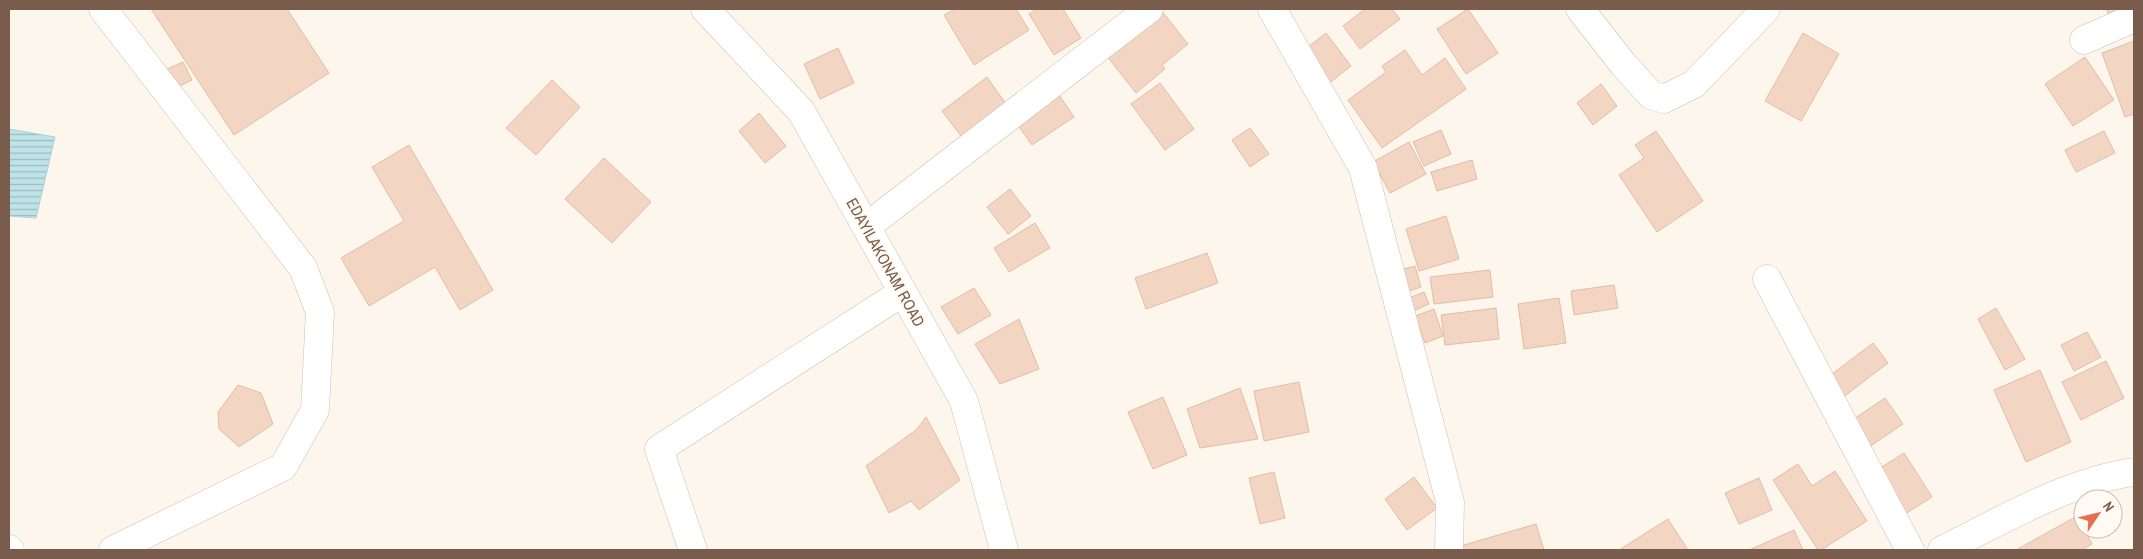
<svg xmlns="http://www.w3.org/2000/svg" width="2143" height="559" viewBox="0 0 2143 559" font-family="'Archivo Narrow',sans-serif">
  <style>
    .water { fill: url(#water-rules); stroke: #a5d3da }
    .building { fill: #f3d5c3; stroke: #e6bba3 }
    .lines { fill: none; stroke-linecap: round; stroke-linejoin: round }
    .street-casing { stroke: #d1beb0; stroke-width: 29 }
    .secondary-casing { stroke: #d6c0b0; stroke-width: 29 }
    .street { stroke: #fff; stroke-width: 28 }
    .secondary { stroke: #fff; stroke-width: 28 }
    .labels { text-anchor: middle; stroke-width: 4; stroke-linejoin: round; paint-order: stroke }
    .street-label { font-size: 16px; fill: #7a5c4d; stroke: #fffaf3 }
  </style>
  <defs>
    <pattern id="water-rules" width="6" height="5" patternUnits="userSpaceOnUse" patternTransform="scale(1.25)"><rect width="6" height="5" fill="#bfe3e8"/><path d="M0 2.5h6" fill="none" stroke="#a0bbbe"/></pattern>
  </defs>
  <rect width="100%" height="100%" fill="#fdf6ec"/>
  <path class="water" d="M9,129L55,137L36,218L9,216Z"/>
  <path class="building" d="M151,9H287L329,73L234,135Z
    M955,9H1016L1029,30L974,65L944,15Z
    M1037,9H1063L1081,38L1054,55L1029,14Z
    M1365,9H1392L1400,19L1360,49L1343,26Z
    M1468,9L1498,53L1466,74L1437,29Z
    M2106,9H2126L2109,15Z
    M1161,10L1188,44L1162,65L1165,69L1136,93L1106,55Z
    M1326,33L1351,66L1328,84L1303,51Z
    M1803,33L1839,54L1801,121L1765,101Z
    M2134,41V114L2125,117L2102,53Z
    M838,48L854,83L820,99L804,64Z
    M1405,50L1422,75L1445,58L1466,89L1382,148L1348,100L1386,72L1382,66Z
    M2085,57L2114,100L2073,126L2045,84Z
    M183,62L192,80L173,89L165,70Z
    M987,77L1006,104L961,136L942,111Z
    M552,80L580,107L536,155L506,128Z
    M1160,83L1194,129L1165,150L1131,104Z
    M1601,84L1617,106L1593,125L1577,103Z
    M1059,95L1074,117L1032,145L1017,124Z
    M759,113L786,146L765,163L739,131Z
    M1250,128L1269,154L1250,167L1232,140Z
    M1441,130L1451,154L1424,166L1413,142Z
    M1656,131L1703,201L1657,232L1619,175L1644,158L1635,145Z
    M2104,131L2115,153L2076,172L2065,150Z
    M1409,142L1426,174L1390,193L1373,162Z
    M409,145L493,290L460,310L435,267L369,306L341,258L404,221L372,167Z
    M604,158L651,202L612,243L565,199Z
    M1472,160L1477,179L1437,191L1431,172Z
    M1010,189L1031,216L1008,234L987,207Z
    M1446,216L1459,259L1419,271L1406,229Z
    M1035,223L1050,248L1009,272L994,248Z
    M1207,253L1218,283L1146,309L1135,278Z
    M1415,266L1421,287L1400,294L1393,272Z
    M1490,270L1493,297L1434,304L1430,277Z
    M1614,285L1618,308L1574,315L1571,291Z
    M974,288L991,315L958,334L941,307Z
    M1424,292L1429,304L1409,313L1404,300Z
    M1559,298L1566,343L1524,349L1518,304Z
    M1496,308L1499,339L1445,345L1441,315Z
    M1996,308L2025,359L2005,370L1978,319Z
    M1434,309L1443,336L1425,343L1415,316Z
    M1019,319L1039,369L1000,384L975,344Z
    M2087,332L2101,357L2074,371L2061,345Z
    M1873,343L1888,363L1838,401L1823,381Z
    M2106,361L2124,398L2081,420L2062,382Z
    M2040,370L2071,442L2026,462L1994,390Z
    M1299,382L1309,432L1264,441L1254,391Z
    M238,385L261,393L273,424L239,447L219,429L218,412Z
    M1240,388L1258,439L1200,448L1187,409Z
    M1163,397L1187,455L1153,469L1128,412Z
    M1885,398L1903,424L1869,447L1851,421Z
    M926,417L960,480L919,510L911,501L889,513L866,466L916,430Z
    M1904,453L1932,497L1902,516L1874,472Z
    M1798,464L1812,486L1835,471L1867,521L1821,550H1818L1773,480Z
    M1274,472L1285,518L1260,524L1249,478Z
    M1414,477L1437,508L1407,530L1385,499Z
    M1759,478L1772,510L1739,524L1725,493Z
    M2077,516L2092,544L2082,550H2016Z
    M1668,519L1688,550H1619Z
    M1536,524L1544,550H1458L1457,547Z
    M1794,530L1803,550H1749Z"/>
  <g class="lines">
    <g class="street-casing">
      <path id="street" d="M103,9L303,268L320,312L315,410L283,467L113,550
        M705,9L801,111L964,401L1004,550
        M1272,9L1363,168L1450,502L1449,550
        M1580,9L1623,64L1651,95L1664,99L1694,84L1766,9
        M2084,40L2134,18
        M866,227L1149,9
        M1767,279L1910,550
        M9,549L10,550
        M693,550L659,449L903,292"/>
    </g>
    <g class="secondary-casing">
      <path id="secondary" d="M1942,550C2001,521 2068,481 2134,472"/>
    </g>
    <use href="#street" class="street"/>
    <use href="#secondary" class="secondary"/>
  </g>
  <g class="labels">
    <g class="street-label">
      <text transform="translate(886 262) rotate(61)" y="6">EDAYILAKONAM ROAD</text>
    </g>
  </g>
  <rect width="2143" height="559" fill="none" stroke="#7a5c4d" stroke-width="20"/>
  <g transform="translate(2098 514) rotate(55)"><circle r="24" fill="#fffaf3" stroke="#cabbb1"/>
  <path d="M0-4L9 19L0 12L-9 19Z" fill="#e76f51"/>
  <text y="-8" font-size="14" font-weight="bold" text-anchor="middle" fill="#7a5c4d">N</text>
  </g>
</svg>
